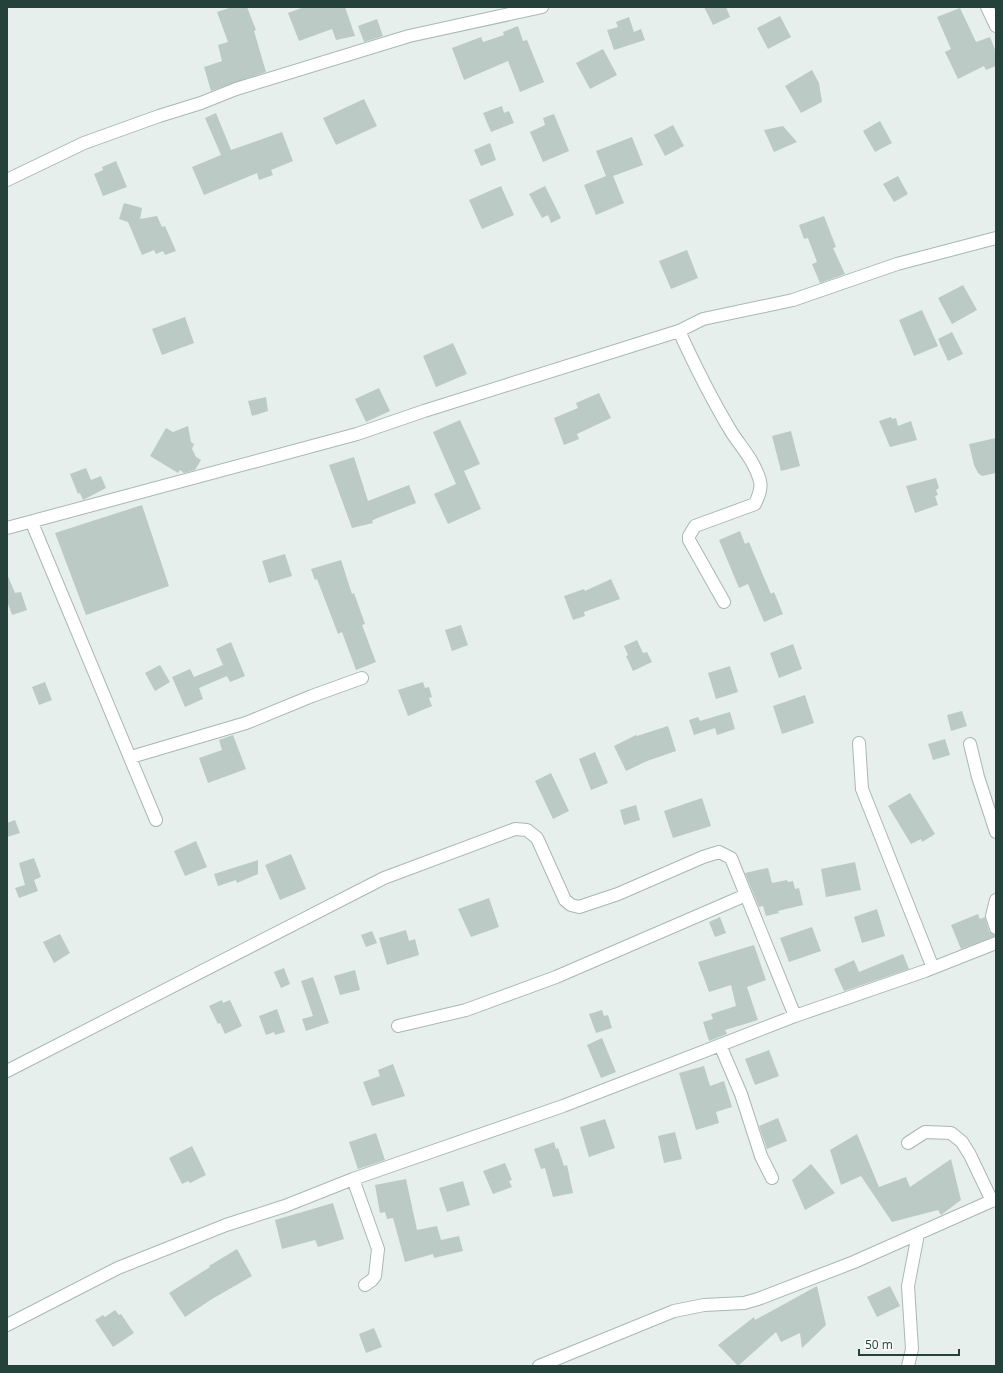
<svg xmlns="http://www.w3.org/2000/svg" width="1003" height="1373" viewBox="0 0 1003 1373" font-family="'Open Sans',sans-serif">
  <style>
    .building { fill: #bbcac4 }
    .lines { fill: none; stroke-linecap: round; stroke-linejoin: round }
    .street-casing { stroke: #a8b8b2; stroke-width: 14 }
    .street { stroke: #fff; stroke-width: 12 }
  </style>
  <rect width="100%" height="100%" fill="#e6efeb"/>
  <path class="building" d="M232,7H247L256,30L254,31L266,72L211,91L204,67L222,61L218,45L228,42L217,12Z
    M304,7H345L355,36L336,40L332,29L299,41L288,13Z
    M704,7H726L730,17L713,25Z
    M960,8L976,42L990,37L996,52V66L986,70L984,66L958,79L945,52L951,49L937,17Z
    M780,16L791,37L768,49L757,28Z
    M629,17L634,32L641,29L645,40L614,50L607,30L618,27L616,22Z
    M377,19L383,36L364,42L358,26Z
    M518,26L523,41L527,40L544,82L520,92L508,61L464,80L452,48L481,37L483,42L504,35L503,32Z
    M603,49L617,75L590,89L576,63Z
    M812,70L819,83L822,102L801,113L785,86Z
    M364,99L377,126L336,145L323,118Z
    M502,106L504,113L509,111L514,123L491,132L483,113Z
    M216,113L231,150L282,132L293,161L271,170L273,175L259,180L257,173L204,195L192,167L221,155L205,118Z
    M554,114L569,151L543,162L530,132L545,125L543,118Z
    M880,121L892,143L875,152L863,131Z
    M673,125L684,146L665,156L654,135Z
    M783,126L797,142L774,152L764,130Z
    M632,137L643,165L613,176L624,203L596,215L584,185L606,176L596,151Z
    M490,143L496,160L481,166L474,150Z
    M116,161L127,187L103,196L94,174L103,170L102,167Z
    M898,176L908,194L894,202L883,184Z
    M501,186L514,215L482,229L469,200Z
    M545,186L561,218L551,223L548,215L542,218L529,194Z
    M124,203L142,208L140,219L157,216L162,227L165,226L176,251L165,255L163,251L156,254L154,250L142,255L128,222L119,219Z
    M824,216L836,247L833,248L845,274L820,283L812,264L817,262L808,238L804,239L799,225Z
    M687,250L698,278L671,289L659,261Z
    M963,285L977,310L952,324L938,298Z
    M922,310L938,346L914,356L899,320Z
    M185,317L194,343L162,355L152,329Z
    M952,332L963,354L948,361L938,339Z
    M453,343L467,374L436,387L423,356Z
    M379,388L390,411L366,422L355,399Z
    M599,393L611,418L577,434L579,439L564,445L554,418L578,408L576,403Z
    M266,397L268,411L252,416L248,401Z
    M891,417L892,419L896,418L898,426L911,421L917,440L890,447L879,421Z
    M460,420L480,464L464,471L481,509L448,524L434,494L456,484L433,432Z
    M188,426L191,442L194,444L192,449L196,457L201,460L195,470L184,473L180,470L178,473L150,456L166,428L173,432Z
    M791,431L800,466L781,471L772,436Z
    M996,438V473L982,476L978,473L974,465L969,444Z
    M354,457L368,501L409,485L416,503L375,519L372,521L373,523L352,528L329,465Z
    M86,468L91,480L101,476L106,488L83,500L80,493L78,494L70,474Z
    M936,478L939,488L936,490L938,495L935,496L938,505L915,513L906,486Z
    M142,505L169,586L86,615L55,533Z
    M740,531L745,544L749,542L771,594L774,592L783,614L764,622L748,584L739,588L719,540Z
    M285,554L292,576L269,583L262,561Z
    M341,560L352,594L354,593L365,624L362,625L376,662L356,670L342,632L338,634L317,579L315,580L311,569Z
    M7,574L15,593L21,592L27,610L12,615L7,601Z
    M611,579L620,599L584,612L585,616L573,620L564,596L584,589L585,591Z
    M461,625L468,645L452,651L445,630Z
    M637,640L643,653L647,652L652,662L633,671L626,656L628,655L624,646Z
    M231,642L245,676L230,682L227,676L199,688L203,699L185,707L172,677L190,669L194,677L223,665L216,649Z
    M793,644L802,669L779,678L770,653Z
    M160,665L170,682L155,691L145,673Z
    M730,666L738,692L716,699L708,673Z
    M45,682L52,700L39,705L32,687Z
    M423,682L425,688L429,687L432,697L429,698L432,706L408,716L398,690Z
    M805,695L814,723L782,734L773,706Z
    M962,711L967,726L951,731L947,715Z
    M730,712L735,729L717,735L715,728L694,735L689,720L698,717L700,721Z
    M668,726L676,751L647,761L626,771L614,746L636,735L637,736Z
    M233,735L246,769L208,783L199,758L222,750L219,740Z
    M945,739L950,755L933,760L928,744Z
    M595,752L608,783L591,790L579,759Z
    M551,773L569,811L553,819L535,781Z
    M910,793L935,834L922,842L921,839L911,844L888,806Z
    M702,798L711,826L673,838L664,811Z
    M636,805L640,820L624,825L620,810Z
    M15,820L20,833L7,837V823Z
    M196,841L207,867L185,876L174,851Z
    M291,854L306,889L280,900L265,865Z
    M34,858L41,877L34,880L38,891L19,898L15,888L25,885L19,863Z
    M258,860V874L237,883L236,880L218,886L214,874Z
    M855,862L861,890L826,897L821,869Z
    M768,868L772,883L787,880L788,882L793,881L795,889L799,888L803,905L778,911L779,913L766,916L763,906L759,907L745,873Z
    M489,898L499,927L471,937L458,909Z
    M877,909L885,936L862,943L854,917Z
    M978,914L980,919L985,917L989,931L996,936L961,949L951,925Z
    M720,917L726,933L715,937L709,922Z
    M812,927L821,951L789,962L780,938Z
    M406,930L409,941L415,939L419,955L387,965L379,938Z
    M372,931L377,943L366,947L361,935Z
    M60,934L70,953L54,963L43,942Z
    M754,945L766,980L747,987L758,1020L725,1030L727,1034L709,1041L703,1022L713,1019L711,1014L736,1006L731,985L709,992L698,962Z
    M903,954L909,969L844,991L834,969L854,960L859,972Z
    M284,968L290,984L281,988L274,972Z
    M355,970L360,990L340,995L334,976Z
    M313,977L329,1023L306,1031L302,1019L313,1016L301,981Z
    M222,1000L223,1003L230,1000L242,1026L225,1034L220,1023L218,1024L209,1006Z
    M277,1009L285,1032L275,1035L274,1032L266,1035L259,1016Z
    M602,1010L604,1016L608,1015L612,1028L596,1033L589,1014Z
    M602,1038L616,1072L601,1078L587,1045Z
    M769,1050L779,1076L755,1085L745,1059Z
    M393,1064L405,1096L372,1106L363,1082L380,1076L378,1070Z
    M704,1066L710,1086L724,1081L732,1107L716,1112L719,1123L696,1130L679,1073Z
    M778,1118L787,1141L767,1149L759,1126Z
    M605,1119L615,1148L589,1157L580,1127Z
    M675,1132L682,1159L664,1163L658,1136Z
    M376,1133L385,1160L358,1169L349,1142Z
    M857,1134L879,1187L906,1177L910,1187L951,1159L961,1200L941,1215L938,1210L892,1222L861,1176L841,1185L830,1150Z
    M554,1142L556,1149L558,1148L564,1166L567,1165L573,1193L553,1197L545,1168L541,1169L534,1149Z
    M192,1146L206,1175L190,1183L188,1181L182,1184L169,1158Z
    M505,1163L512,1180L509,1181L512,1187L493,1194L483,1171Z
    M811,1164L835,1193L805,1210L792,1180Z
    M406,1179L417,1230L437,1226L441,1240L459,1236L463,1251L434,1258L433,1254L405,1262L393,1218L387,1219L385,1212L380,1213L375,1185Z
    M463,1181L470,1205L447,1212L439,1188Z
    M333,1203L344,1239L318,1247L315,1240L282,1249L275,1220Z
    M237,1249L252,1276L212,1299L185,1317L169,1293L210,1267L209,1266Z
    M817,1286L826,1325L802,1348L800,1333L781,1342L776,1332L738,1366L718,1345L754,1317L755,1320Z
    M890,1286L900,1306L877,1317L867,1297Z
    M115,1310L119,1315L121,1314L134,1333L113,1347L95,1320L103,1315L105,1317Z
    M374,1328L382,1347L366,1353L359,1334Z"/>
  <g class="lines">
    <g class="street-casing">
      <path id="street" d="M987,7L996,26
        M7,180L84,143L159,116L201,103L236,89L409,36L542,7
        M679,331C695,366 712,400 732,433C742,448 755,462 760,481C762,489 758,497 755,504L695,526L689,536V540L724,602
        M32,523L156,820
        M7,528L357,434L424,411L679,331L703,319L793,300L897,264L996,238
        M859,743L862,789L933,968
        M970,744L978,777L996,832
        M131,757L246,723L312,696L362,678
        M996,900L992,916L996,928
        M398,1026L466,1010L556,977L746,895
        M720,1045L741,1094L761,1156L772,1178
        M7,1071L384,878L515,829L527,830L537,838L565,900L571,905L579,907L618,894L703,857L719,852L731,858L795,1016
        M908,1143L925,1132L951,1133L962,1142L970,1155L992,1201
        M353,1179L378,1249L375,1276L372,1280L365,1285
        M7,1325L118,1268L226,1225L285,1206L353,1179L563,1106L795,1016L925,971L996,943
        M539,1366L674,1311L704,1305L744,1303L758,1299L854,1262L996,1199
        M908,1366L912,1349L908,1286L918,1234"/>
    </g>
    <use href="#street" class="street"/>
  </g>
  <rect width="1003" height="1373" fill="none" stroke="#24423a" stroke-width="16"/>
  <path d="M859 1349v6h100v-6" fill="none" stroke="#24423a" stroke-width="2"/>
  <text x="865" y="1349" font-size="12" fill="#24423a" stroke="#f7fbf9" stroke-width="3" paint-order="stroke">50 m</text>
</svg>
